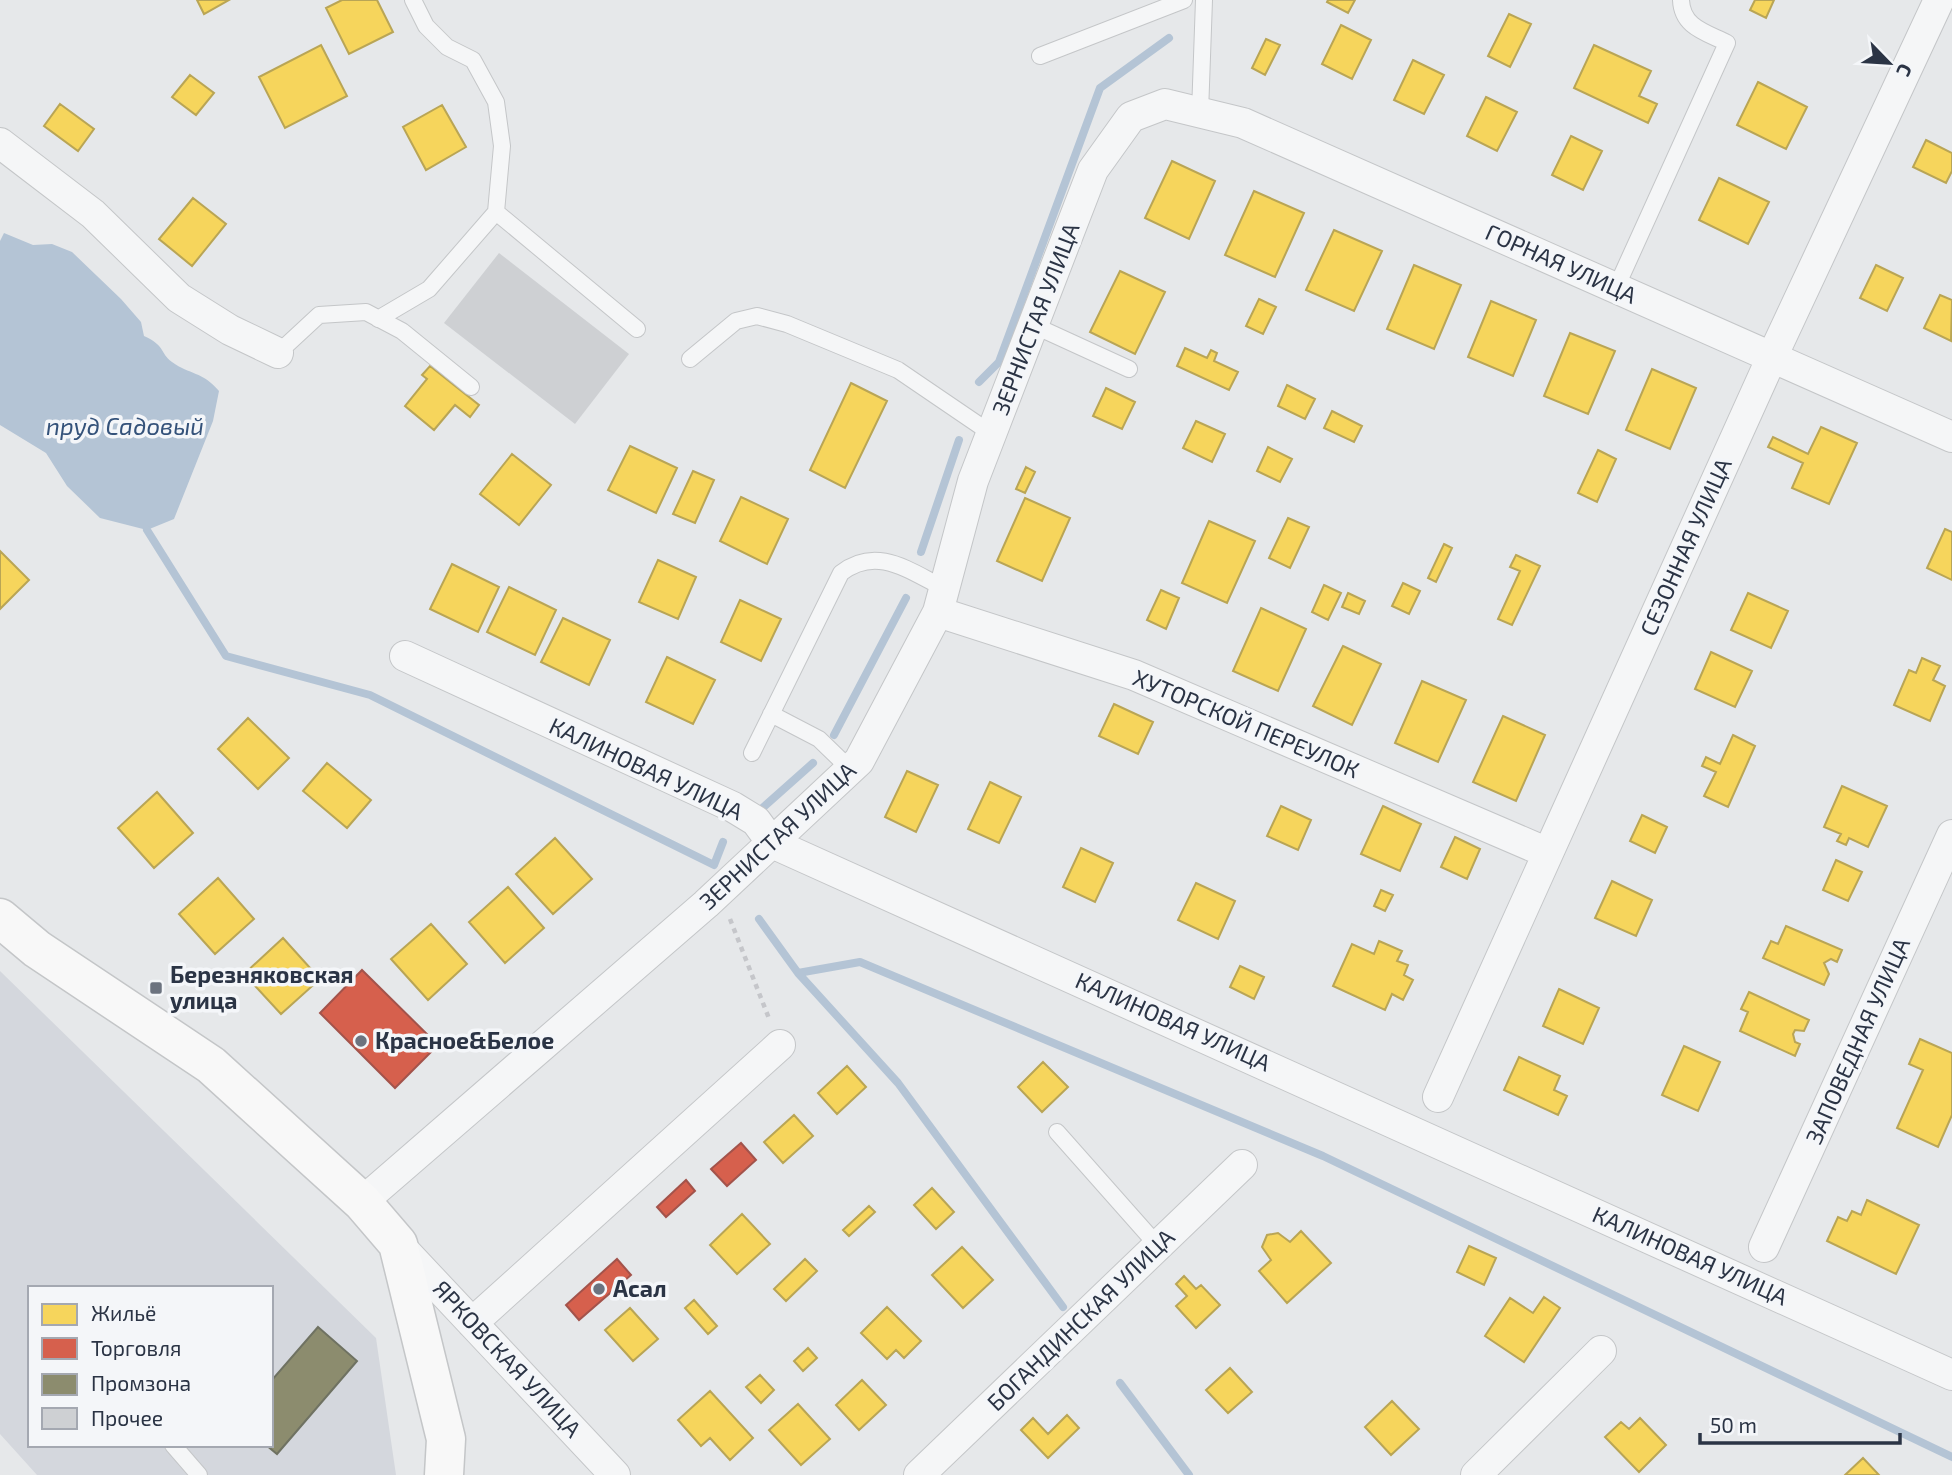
<svg xmlns="http://www.w3.org/2000/svg" width="1952" height="1475" viewBox="0 0 1952 1475" font-family="'Exo 2',sans-serif">
  <style>
    .built { fill: #d4d7dd; fill-rule: evenodd }
    .water { fill: #b4c4d5 }
    .homes { fill: #f6d55c; stroke: #b9a555; stroke-width: 2 }
    .shops { fill: #d6604d; stroke: #a3534b; stroke-width: 2 }
    .industry { fill: #8c8c6e; stroke: #6f7262; stroke-width: 2 }
    .lines { fill: none; stroke-linecap: round; stroke-linejoin: round }
    .stream { stroke: #b4c4d5; stroke-width: 8 }
    .building { fill: #ced0d3 }
    .lane-casing { stroke: #c4c6c8; stroke-width: 18 }
    .street-casing { stroke: #c4c6c8; stroke-width: 32 }
    .secondary-casing { stroke: #c4c6c8; stroke-width: 41 }
    .path { stroke: #c5c6ca; stroke-width: 4.5; stroke-dasharray: 5 5; stroke-linecap: butt }
    .lane { stroke: #f5f6f7; stroke-width: 16 }
    .street { stroke: #f5f6f7; stroke-width: 30 }
    .secondary { stroke: #f8f8f8; stroke-width: 38 }
    .poi-dot { fill: #6c737f; stroke: #f4f6f9; stroke-width: 2.5 }
    .labels { text-anchor: middle; stroke-width: 7; stroke-linejoin: round; paint-order: stroke }
    .street-label { font-size: 23px; fill: #2b3445; stroke: #f4f6f9 }
    .poi-label { font-size: 23px; font-weight: bold; fill: #2b3445; stroke: #f4f6f9; text-anchor: start }
    .water-label { font-size: 24px; font-style: italic; fill: #34527a; stroke: #f4f6f9 }
  </style>
  <rect width="100%" height="100%" fill="#e6e8ea"/>
  <path class="built" d="M0,971L376,1338L396,1475H37L0,1434ZM30,1288H271V1445H30Z"/>
  <path class="water" d="M4,233L33,245L52,244L72,252L121,299L141,322L144,336C166,346 159,352 172,362C190,375 202,371 219,391L213,421L174,519L147,530L100,518L67,486L46,453L0,425V241Z"/>
  <path class="homes" d="M197,0H229L204,14Z
    M342,0H377L393,32L349,54L326,8Z
    M1328,0H1355L1348,13L1327,2Z
    M1755,0H1774L1766,18L1750,10Z
    M1509,14L1531,24L1510,67L1488,56Z
    M1341,25L1371,40L1352,79L1322,64Z
    M1266,39L1280,45L1265,75L1252,68Z
    M321,45L347,96L285,128L259,77Z
    M1594,45L1651,71L1639,96L1657,104L1648,123L1574,88Z
    M1413,60L1444,75L1424,114L1394,100Z
    M190,75L214,93L196,115L172,97Z
    M1758,82L1807,107L1786,149L1737,125Z
    M1486,97L1517,112L1497,151L1467,136Z
    M60,104L94,129L78,151L44,126Z
    M442,105L466,147L426,170L403,127Z
    M1571,136L1602,151L1583,190L1552,175Z
    M1926,140L1952,153V171L1946,183L1913,167Z
    M1172,161L1215,181L1189,239L1145,218Z
    M1719,178L1769,202L1748,244L1699,220Z
    M1254,191L1304,213L1275,277L1225,255Z
    M193,198L226,224L192,266L159,239Z
    M1334,230L1382,251L1354,311L1306,290Z
    M1414,265L1461,285L1434,349L1387,329Z
    M1876,265L1903,278L1887,311L1860,298Z
    M1120,271L1165,292L1135,354L1090,332Z
    M1940,295L1952,300L1951,341L1924,328Z
    M1259,299L1276,307L1263,334L1246,326Z
    M1491,301L1536,320L1513,376L1468,357Z
    M1570,333L1615,351L1588,414L1544,396Z
    M1185,348L1207,358L1211,350L1217,353L1214,361L1238,372L1229,390L1177,366Z
    M430,366L479,405L470,417L455,405L434,430L405,406L427,379L422,375Z
    M1652,369L1696,388L1670,449L1626,430Z
    M851,383L887,401L845,488L810,470Z
    M1287,385L1315,399L1305,419L1278,406Z
    M1106,388L1135,402L1122,429L1093,416Z
    M1332,411L1362,426L1354,442L1324,428Z
    M1196,421L1225,434L1212,462L1183,448Z
    M1821,427L1857,443L1829,504L1792,488L1803,463L1768,447L1773,437L1808,454Z
    M630,446L677,468L656,513L608,490Z
    M1268,447L1292,459L1280,482L1257,471Z
    M1598,450L1616,459L1597,502L1578,493Z
    M512,454L551,485L519,525L480,494Z
    M1026,467L1035,472L1025,493L1016,489Z
    M693,471L714,480L695,523L673,514Z
    M741,497L788,519L767,564L720,541Z
    M1025,498L1070,518L1042,581L997,561Z
    M1288,518L1309,527L1290,568L1269,558Z
    M1209,521L1255,541L1227,603L1182,583Z
    M1945,529L1952,532V580L1927,568Z
    M1444,544L1452,548L1436,582L1428,578Z
    M0,551L29,580L0,609Z
    M1516,555L1540,566L1512,625L1498,619L1520,571L1510,567Z
    M658,560L696,577L678,619L639,602Z
    M452,564L499,587L478,632L430,609Z
    M1403,583L1420,591L1409,614L1392,606Z
    M1324,585L1341,593L1328,620L1312,612Z
    M509,587L556,610L535,655L487,632Z
    M1161,590L1179,598L1166,629L1147,620Z
    M1348,593L1365,601L1359,614L1342,607Z
    M1748,593L1788,611L1771,648L1731,630Z
    M740,600L781,619L761,661L721,642Z
    M1261,608L1306,629L1278,691L1233,671Z
    M563,618L610,640L589,685L541,662Z
    M1343,646L1381,664L1352,725L1313,706Z
    M1711,652L1752,671L1735,707L1695,689Z
    M667,657L715,680L693,724L646,702Z
    M1922,658L1940,666L1933,680L1945,686L1930,721L1894,705L1909,670L1916,673Z
    M1422,681L1466,700L1438,762L1395,743Z
    M1114,704L1153,722L1138,754L1099,736Z
    M1503,716L1545,735L1516,801L1473,782Z
    M248,718L289,758L258,789L218,749Z
    M1733,735L1755,746L1728,807L1704,796L1716,772L1702,766L1706,757L1720,764Z
    M327,763L371,800L347,828L303,791Z
    M907,771L938,785L916,832L885,817Z
    M990,782L1021,797L999,843L968,829Z
    M1842,786L1887,806L1868,847L1849,838L1846,845L1837,841L1841,834L1824,827Z
    M157,792L193,833L154,868L118,828Z
    M1281,806L1311,820L1298,850L1267,836Z
    M1383,806L1421,824L1400,871L1361,854Z
    M1642,815L1667,827L1655,853L1630,841Z
    M1455,837L1480,849L1467,879L1441,867Z
    M555,838L592,879L553,914L516,874Z
    M1081,848L1113,863L1095,902L1063,887Z
    M1836,860L1862,872L1848,901L1823,890Z
    M218,878L254,919L215,954L179,914Z
    M1612,881L1652,900L1636,936L1595,918Z
    M1196,883L1235,901L1218,939L1178,920Z
    M508,887L544,928L505,963L469,922Z
    M1381,890L1393,895L1385,911L1374,906Z
    M431,924L467,964L428,1000L391,959Z
    M1786,926L1842,950L1837,962L1831,959L1824,963L1829,974L1824,985L1763,958L1771,941L1778,944Z
    M283,938L320,979L281,1014L244,974Z
    M1379,941L1402,951L1397,961L1408,965L1404,975L1413,980L1403,1000L1392,994L1385,1010L1333,986L1352,944L1374,954Z
    M1240,966L1264,977L1254,999L1230,987Z
    M1559,989L1599,1008L1583,1044L1543,1026Z
    M1749,992L1809,1020L1804,1031L1795,1030L1793,1034L1795,1042L1800,1044L1795,1056L1740,1031L1748,1012L1741,1009Z
    M1920,1039L1952,1053V1115L1938,1147L1897,1128L1923,1070L1909,1064Z
    M1684,1046L1720,1062L1698,1111L1662,1095Z
    M1519,1057L1560,1076L1554,1090L1567,1096L1558,1115L1504,1090Z
    M1043,1062L1068,1087L1042,1112L1018,1087Z
    M847,1066L866,1087L837,1114L818,1093Z
    M794,1115L813,1136L783,1163L764,1142Z
    M932,1188L954,1212L936,1229L914,1205Z
    M1867,1200L1919,1225L1896,1274L1827,1241L1838,1217L1847,1221L1852,1211L1861,1215Z
    M869,1206L875,1212L849,1236L843,1230Z
    M742,1214L770,1244L737,1274L710,1245Z
    M1301,1231L1331,1263L1287,1303L1259,1271L1271,1260L1262,1247L1267,1235L1278,1233L1290,1242Z
    M1469,1246L1496,1258L1484,1285L1457,1272Z
    M962,1247L993,1280L963,1308L932,1275Z
    M805,1259L817,1271L786,1301L774,1289Z
    M1184,1276L1196,1289L1201,1285L1220,1305L1196,1328L1176,1306L1187,1296L1176,1284Z
    M1544,1297L1560,1308L1524,1362L1485,1336L1510,1298L1533,1313Z
    M694,1300L717,1326L708,1334L685,1308Z
    M887,1307L921,1341L904,1358L896,1350L887,1359L861,1333Z
    M630,1308L658,1339L633,1361L605,1330Z
    M808,1348L817,1358L803,1371L794,1361Z
    M1230,1368L1252,1392L1228,1413L1206,1390Z
    M760,1375L774,1390L761,1403L746,1387Z
    M862,1380L886,1405L859,1430L836,1405Z
    M710,1391L753,1438L730,1460L710,1438L701,1446L678,1420Z
    M1392,1401L1419,1429L1391,1455L1365,1427Z
    M798,1404L830,1439L801,1465L769,1430Z
    M1067,1415L1079,1428L1048,1458L1021,1430L1033,1418L1048,1434Z
    M1640,1418L1666,1445L1639,1472L1605,1437L1621,1422L1629,1429Z
    M1863,1458L1879,1475H1845Z"/>
  <path class="shops" d="M362,970L438,1045L395,1088L320,1013Z
    M741,1143L756,1160L727,1186L711,1169Z
    M686,1180L695,1191L666,1217L657,1207Z
    M617,1259L631,1275L579,1320L566,1305Z"/>
  <path class="industry" d="M318,1327L357,1361L277,1454L266,1445H271V1381Z"/>
  <g class="lines">
    <path class="stream" d="M979,382L999,362L1100,88L1169,38
      M147,530L226,656L370,695L714,865L723,842
      M921,552L959,440
      M834,735L906,598
      M758,812L813,763
      M759,919L798,973L860,962L1323,1156L1952,1457
      M798,973L898,1083L1063,1307
      M1120,1383L1189,1475"/>
  </g>
  <path class="building" d="M499,253L629,354L575,424L444,323Z"/>
  <g class="lines">
    <g class="lane-casing">
      <path id="lane" d="M413,0L426,26L447,47L473,60L496,102L502,146L496,212
        M1040,56L1184,0
        M1200,113L1204,0
        M1616,288L1727,43C1705,32 1682,27 1681,0
        M378,319L429,289L496,212L637,329
        M1033,325L1129,369
        M278,353L319,315L366,312L402,331L471,387
        M690,359L736,321L757,316L787,324L898,370L992,434
        M771,714L819,739L850,769
        M752,753L841,573C877,545 909,571 944,588
        M1057,1132L1158,1246
        M173,1445L199,1475"/>
    </g>
    <g class="street-casing">
      <path id="street" d="M0,143L93,214L179,298L230,330L278,353
        M938,612L1134,675L1548,853
        M405,656L733,807L756,821L772,843L1952,1375
        M1438,1097L1772,357L1939,0
        M362,1202L706,904L859,761L938,612L973,481L1093,170L1131,117L1165,104L1243,123L1952,437
        M398,1244L615,1475
        M1764,1247L1952,835
        M472,1323L780,1045
        M919,1475L1242,1165
        M1476,1475L1601,1351"/>
    </g>
    <g class="secondary-casing">
      <path id="secondary" d="M0,918L37,949L211,1065L362,1202L398,1244L446,1439L444,1475"/>
    </g>
    <path class="path" d="M730,919L770,1021"/>
    <use href="#lane" class="lane"/>
    <use href="#street" class="street"/>
    <use href="#secondary" class="secondary"/>
  </g>
  <g class="poi-dot">
    <rect x="149" y="981" width="14" height="14" rx="3.5"/>
    <circle cx="361" cy="1041" r="7"/>
    <circle cx="599" cy="1289" r="7"/>
  </g>
  <g class="labels">
    <g class="street-label">
      <text transform="translate(1561 264) rotate(24)" y="8">ГОРНАЯ УЛИЦА</text>
      <text transform="translate(1036 319) rotate(-69)" y="8">ЗЕРНИСТАЯ УЛИЦА</text>
      <text transform="translate(1686 547) rotate(-66)" y="8">СЕЗОННАЯ УЛИЦА</text>
      <text transform="translate(1246 724) rotate(23)" y="8">ХУТОРСКОЙ ПЕРЕУЛОК</text>
      <text transform="translate(646 769) rotate(25)" y="8">КАЛИНОВАЯ УЛИЦА</text>
      <text transform="translate(778 836) rotate(-43)" y="8">ЗЕРНИСТАЯ УЛИЦА</text>
      <text transform="translate(1173 1022) rotate(24)" y="8">КАЛИНОВАЯ УЛИЦА</text>
      <text transform="translate(1858 1041) rotate(-66)" y="8">ЗАПОВЕДНАЯ УЛИЦА</text>
      <text transform="translate(1690 1256) rotate(24)" y="8">КАЛИНОВАЯ УЛИЦА</text>
      <text transform="translate(1081 1320) rotate(-44)" y="8">БОГАНДИНСКАЯ УЛИЦА</text>
      <text transform="translate(507 1359) rotate(47)" y="8">ЯРКОВСКАЯ УЛИЦА</text>
    </g>
    <g class="poi-label">
      <text x="170" y="983">Березняковская<tspan x="170" dy="26">улица</tspan></text>
      <text x="375" y="1049">Красное&amp;Белое</text>
      <text x="613" y="1297">Асал</text>
    </g>
    <g class="water-label">
      <text x="125" y="435">пруд Садовый</text>
    </g>
  </g>
  <rect x="28" y="1286" width="245" height="161" fill="#f4f6f9" stroke="#a4a8b1" stroke-width="2"/>
  <rect x="42" y="1304" width="35" height="21" fill="#f6d55c" stroke="#a4a8b1" stroke-width="2"/>
  <text x="91" y="1321" font-size="21" fill="#2b3445">Жильё</text>
  <rect x="42" y="1338" width="35" height="21" fill="#d6604d" stroke="#a4a8b1" stroke-width="2"/>
  <text x="91" y="1356" font-size="21" fill="#2b3445">Торговля</text>
  <rect x="42" y="1374" width="35" height="21" fill="#8c8c6e" stroke="#a4a8b1" stroke-width="2"/>
  <text x="91" y="1391" font-size="21" fill="#2b3445">Промзона</text>
  <rect x="42" y="1408" width="35" height="21" fill="#ced0d3" stroke="#a4a8b1" stroke-width="2"/>
  <text x="91" y="1426" font-size="21" fill="#2b3445">Прочее</text>
  <g transform="translate(1889 63) rotate(115)" stroke="#f4f6f9" stroke-width="5" paint-order="stroke">
  <path d="M0-5L12 26L0 18L-12 26Z" fill="#2b3445"/>
  <text y="-10" font-size="19" font-weight="bold" text-anchor="middle" fill="#2b3445">С</text>
  </g>
  <path d="M1700 1433v10h200v-10" fill="none" stroke="#2b3445" stroke-width="3.5"/>
  <text x="1710" y="1433" font-size="21" fill="#2b3445" stroke="#f4f6f9" stroke-width="5" paint-order="stroke">50 m</text>
</svg>
